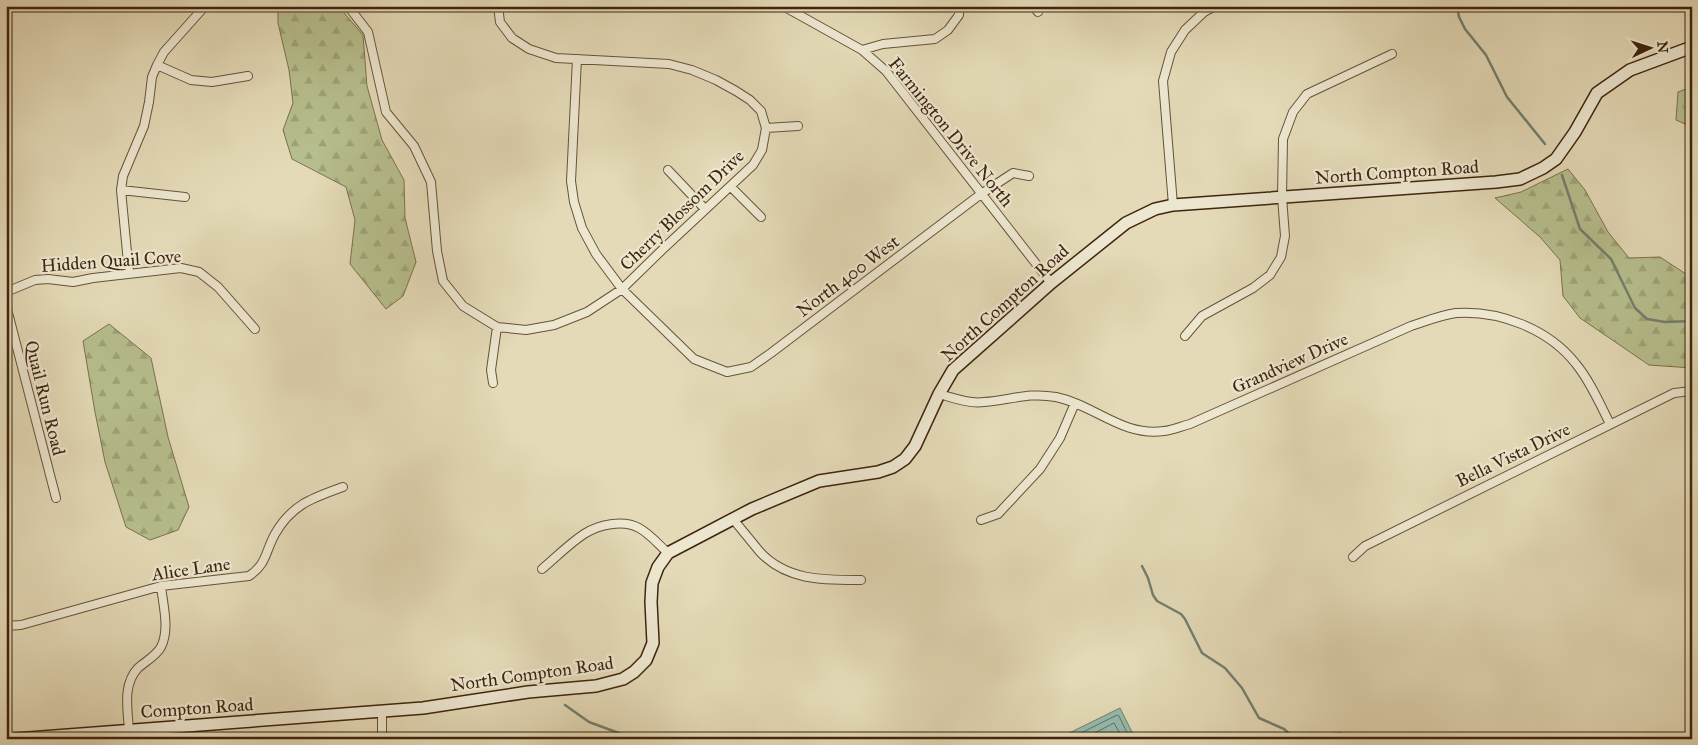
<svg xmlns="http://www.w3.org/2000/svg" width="1698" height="745" viewBox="0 0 1698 745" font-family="'IM FELL Great Primer',serif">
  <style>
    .grass { fill: url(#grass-tufts); stroke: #7b714e }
    .forest { fill: url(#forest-firs); stroke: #7b714e }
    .water { fill: #95bbaf; stroke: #737f6f }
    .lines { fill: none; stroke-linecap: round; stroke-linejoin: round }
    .shore { stroke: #6a705f; stroke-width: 1 }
    .stream { stroke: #737f6f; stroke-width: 2.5 }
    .street-casing { stroke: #685239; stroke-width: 10 }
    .secondary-casing { stroke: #3f240f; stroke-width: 14 }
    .street { stroke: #ede7d0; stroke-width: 8 }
    .secondary { stroke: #ede7d0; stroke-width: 11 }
    .labels { text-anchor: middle; stroke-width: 4.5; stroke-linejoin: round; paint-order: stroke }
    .street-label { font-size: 18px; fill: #3f240f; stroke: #ede7d0 }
  </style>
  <defs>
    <pattern id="grass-tufts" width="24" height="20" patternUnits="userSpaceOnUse" patternTransform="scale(1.25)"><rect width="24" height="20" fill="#b7be8d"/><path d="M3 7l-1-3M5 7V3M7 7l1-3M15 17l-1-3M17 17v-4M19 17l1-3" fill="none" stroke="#9ea378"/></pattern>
    <pattern id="forest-firs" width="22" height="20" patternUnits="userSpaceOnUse" patternTransform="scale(1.25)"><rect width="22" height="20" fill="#b7be8d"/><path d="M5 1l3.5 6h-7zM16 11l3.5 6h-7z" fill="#9ea378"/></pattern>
  </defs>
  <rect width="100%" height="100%" fill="#e4dab7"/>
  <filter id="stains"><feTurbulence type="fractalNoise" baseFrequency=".004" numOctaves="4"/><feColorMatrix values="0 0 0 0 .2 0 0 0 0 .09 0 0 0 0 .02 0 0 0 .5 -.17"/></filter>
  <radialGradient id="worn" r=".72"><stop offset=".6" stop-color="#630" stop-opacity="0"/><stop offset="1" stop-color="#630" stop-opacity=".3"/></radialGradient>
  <path class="grass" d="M1692,87V127L1676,120L1678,92Z"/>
  <path class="forest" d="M278,6H338L363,35L367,86L382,140L404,180L405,218L416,262L403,296L386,309L350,264L355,220L346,187L292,159L283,130L293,103L289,70L278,23Z
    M1568,169L1585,190L1608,232L1629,258L1660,257L1692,278V368L1649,365L1580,318L1563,296L1560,260L1540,237L1495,198L1521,192Z
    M109,324L151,358L168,437L189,507L178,530L150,540L126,527L105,462L95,412L83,341Z"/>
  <path class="water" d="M1120,708L1135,738L1057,739Z"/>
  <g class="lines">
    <path class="shore" d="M1069,739L1117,715L1119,716L1130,739
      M1083,739L1114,723L1123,739"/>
    <path class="stream" d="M1457,6L1459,17L1465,29L1486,55L1507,97L1545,144
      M1562,175L1580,229L1611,259L1635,308L1647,319L1665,322L1692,321
      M1142,566L1148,578L1153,595L1157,601L1181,614L1185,619L1202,653L1225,668L1242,688L1259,718L1284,729L1295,739
      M565,705L589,722L635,739
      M1325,739L1332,734L1340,733L1347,739"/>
    <g class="street-casing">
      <path id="street" d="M348,6L368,32L386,112L414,146L431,182L437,251L443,281L463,306L497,327L526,330L554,325L587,312L622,289L664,248L753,165L762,150L766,128L761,111L750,100L736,91L716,80L692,70L669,64L556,58L529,49L512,38L500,22L498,6
        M783,6L862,50L886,71L1051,283
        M1033,6L1038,12
        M862,50L883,44L935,39L948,30L959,15V6
        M577,59L571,181L574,202L582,228L596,254L622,289L694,359L727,372L751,367L771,353L981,194L1013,173L1029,176
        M157,65L191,80L212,82L248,76
        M766,128L798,126
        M668,170L705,209
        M731,187L761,217
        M121,190L185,197
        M1173,205L1163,81L1171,52L1185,30L1204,12L1215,6
        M129,273L121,190L123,176L144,126L149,102L152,77L157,65L164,52L205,6
        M6,292L35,280L48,279L73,282L93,278L181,268L199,272L218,287L255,329
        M6,305L56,498
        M1185,336L1202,316L1253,288L1270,275L1281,257L1285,236L1282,197L1283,139L1293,112L1307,94L1392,54
        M493,383L491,370L497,327
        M939,394C954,398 969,404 984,402C1011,400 1028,392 1056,397C1095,405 1122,437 1164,431C1173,430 1182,426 1190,424L1411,326C1426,321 1441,315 1456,313C1499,310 1549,329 1576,364C1590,381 1600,404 1610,424
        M733,519C742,530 751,541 760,552C787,581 824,580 861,580
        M981,520L998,514L1040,469L1060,438L1075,403
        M1353,557L1365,546L1674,393L1692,391
        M542,569C555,558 569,544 584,534C598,525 623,519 639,528C650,534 659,545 668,553
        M6,626L21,625L161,586L249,576C267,564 265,552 275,534C292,504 313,498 343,487
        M129,731C128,710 122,685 138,668C146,661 156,656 161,647C170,629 163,605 161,586
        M382,739V711"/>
    </g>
    <g class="secondary-casing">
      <path id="secondary" d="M15,739L423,708L528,692L596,686L623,679L634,672L646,660L653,643L651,602L652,583L658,567L668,553L752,509L819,481L878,472L893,467L905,459L915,446L939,394L953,370L1051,283L1126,223L1155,209L1173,205L1496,182L1520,179L1543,168L1556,159L1575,132L1597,93L1630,70L1692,47"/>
    </g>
    <use href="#street" class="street"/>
    <use href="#secondary" class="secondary"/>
  </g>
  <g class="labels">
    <g class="street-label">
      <text transform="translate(951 132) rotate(51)" y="6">Farmington Drive North</text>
      <text transform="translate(1397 172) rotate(-4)" y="6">North Compton Road</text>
      <text transform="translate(682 210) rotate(-44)" y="6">Cherry Blossom Drive</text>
      <text transform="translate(111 261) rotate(-4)" y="6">Hidden Quail Cove</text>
      <text transform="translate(848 276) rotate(-37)" y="6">North 400 West</text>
      <text transform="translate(1005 303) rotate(-42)" y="6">North Compton Road</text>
      <text transform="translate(1290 363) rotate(-24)" y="6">Grandview Drive</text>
      <text transform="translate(45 398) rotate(76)" y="6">Quail Run Road</text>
      <text transform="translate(1513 455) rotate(-26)" y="6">Bella Vista Drive</text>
      <text transform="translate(191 569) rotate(-8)" y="6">Alice Lane</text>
      <text transform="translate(532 674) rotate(-8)" y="6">North Compton Road</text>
      <text transform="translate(197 708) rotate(-4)" y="6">Compton Road</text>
    </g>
  </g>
  <rect width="1698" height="745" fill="none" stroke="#e4dab7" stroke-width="25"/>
  <rect x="8" y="8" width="1683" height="730" fill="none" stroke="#3f240f" stroke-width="2.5"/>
  <rect x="12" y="12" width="1673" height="720" fill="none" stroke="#3f240f"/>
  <g transform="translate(1650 48) rotate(86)" stroke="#ede7d0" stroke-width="4" paint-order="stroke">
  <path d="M0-4L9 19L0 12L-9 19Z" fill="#3f240f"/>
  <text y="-8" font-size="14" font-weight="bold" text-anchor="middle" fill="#3f240f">N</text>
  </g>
  <rect width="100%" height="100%" filter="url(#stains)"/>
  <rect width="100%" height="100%" fill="url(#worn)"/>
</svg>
